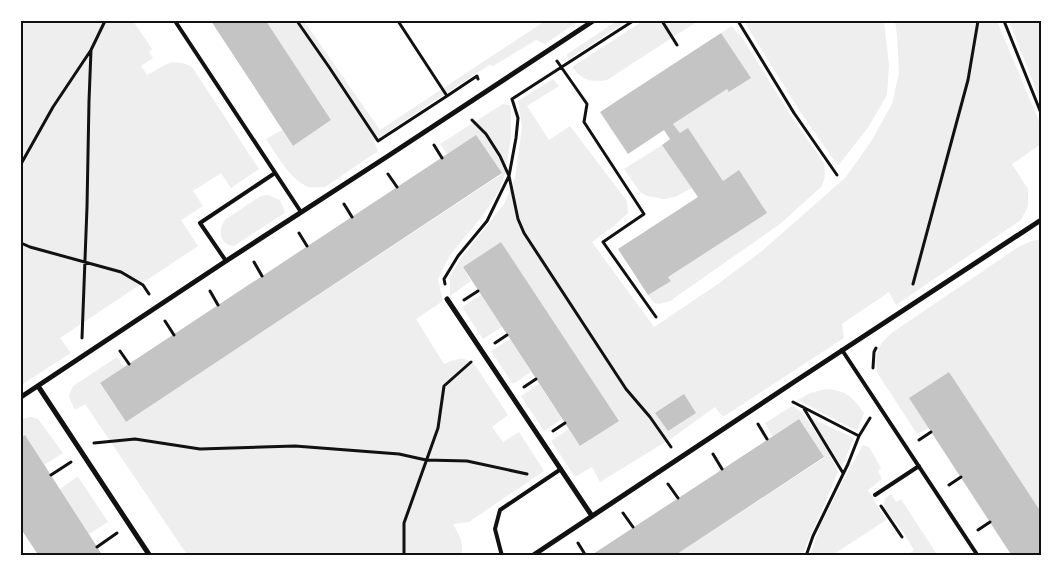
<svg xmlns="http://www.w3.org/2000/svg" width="1062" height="577" viewBox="0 0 1062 577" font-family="'Public Sans',sans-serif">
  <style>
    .green { fill: #eee }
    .building { fill: #c4c4c4 }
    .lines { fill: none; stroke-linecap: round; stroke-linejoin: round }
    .path { stroke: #111; stroke-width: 3 }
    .service { stroke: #111; stroke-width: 4 }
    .minor { stroke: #111; stroke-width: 5 }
    .neatline { fill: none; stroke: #111; stroke-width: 2 }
  </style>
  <rect width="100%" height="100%" fill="#fff"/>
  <path class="green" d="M21,21H133L152,49L149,52L153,58L141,66L147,75C165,66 171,56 192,67L259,169L231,188L221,173L193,191L203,206L181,220L198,246L60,338L71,353L21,385Z
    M266,21H304L380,130L545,21H579L545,44L536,40L493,66L489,65L374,141L378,151L325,187C320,187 313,188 309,187C291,181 276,154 266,139L282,130L293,146L331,120Z
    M617,21H627L568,60L567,54Z
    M643,21H698L607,80C591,83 582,80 572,67Z
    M744,21H884L889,66L887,95L869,126L838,166L799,110Z
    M895,21H997L1041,126V144L1012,164L1028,189V206L1021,220L896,305L889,292L842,324L844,338L723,417L715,407L672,438L600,482L592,467L575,477L551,441L569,429L581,446L618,421L501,242L463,267L471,281L450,296V276L462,257L504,204L515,178L522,127L518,101L553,79L559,86L527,106L549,140L570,126L627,201L628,213L616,224L592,242L654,327L718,284L762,251L846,177L872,140L892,104L899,73L897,35Z
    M1009,21H1041V102Z
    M732,26L735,30L743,39L791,116L824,163C825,172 826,179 821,187L780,224L670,301L659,304L654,303L648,295L670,281L668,277L739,171L723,181L688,129L680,133L673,124L727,89L730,92L750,78L721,33Z
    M503,104L510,105L511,111V137L505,174L500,189L484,214L450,255L438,279L443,301L416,319L444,364C457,359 462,355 475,365L508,415L492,427L503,442L519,432L544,471L469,522L453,524C458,534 466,544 460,556H188L85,404L75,410L70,399L69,396L73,386L117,357L124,367L100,384L126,422L502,174L476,136L447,154L440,144Z
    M662,145L692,188L675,197L664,199L647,196L640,192L624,169Z
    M268,195L280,200L285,213L234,246C219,245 217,229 226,219L261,196Z
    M1041,239V512L949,372L909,398L929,428L917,434L878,374C872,355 878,344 893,332L1020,246L1032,241Z
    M481,295L502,327L483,339L462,307Z
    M510,339L531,372L513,384L491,351Z
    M539,384L562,419L544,431L521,396Z
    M826,389C846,390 853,397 864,413L857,431L798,400L810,393Z
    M792,406L803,413L830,454L838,472C827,500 813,528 802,556H674L824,458L799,419L772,436L765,423Z
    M31,417L38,419L63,453L44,465L25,435L21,437V419Z
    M811,418L854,438L842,467Z
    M863,445L869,447L881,468L878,471L882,479L868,490L886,520L831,556H810L820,526L846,475Z
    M77,477L79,478L108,522L89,534L60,489Z
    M891,494L896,502L901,499L938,556H906L914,550L903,532L884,508C883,502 885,497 891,494Z"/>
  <path class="building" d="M211,21H266L331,120L293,146Z
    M721,33L751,78L729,92L727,89L673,124L680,133L688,128L723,181L739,170L767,213L668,277L671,281L648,295L618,249L698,197L662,145L670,139L664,130L628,154L600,112Z
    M476,135L502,173L126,422L100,383Z
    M501,242L619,421L580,446L463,267Z
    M949,372L1041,512V556H1012L909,398Z
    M684,394L696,413L668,431L655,413Z
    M799,419L824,457L674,556H590Z
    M25,435L103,556H39L21,529V437Z"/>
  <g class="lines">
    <path class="path" d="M297,21L329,67L378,141L447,96
      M398,21L447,96L477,76L478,79
      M662,21L677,45
      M738,21L794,113L837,175
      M1004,21L1041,113
      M557,61L587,104L584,122L644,214L603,242L656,317
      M472,120L486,134L500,156L509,176L518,219L524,233L626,389L650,417L671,447
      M434,145L442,158
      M21,164L53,107L91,50
      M388,174L397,187
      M344,204L352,217
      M299,233L307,246
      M21,243L30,247L121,272L143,285L149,294
      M254,262L262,276
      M445,284L444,279L458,256L487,221L509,176L516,138L518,118L512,99L633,21
      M913,284L968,80L978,21
      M210,291L218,305
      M464,300L478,291
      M165,321L174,335
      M82,338L87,207L89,101L91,50L105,21
      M495,343L507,335
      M120,351L129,364
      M873,368L874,352L876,348
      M524,387L536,379
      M793,402L859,436
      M803,407L843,473
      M758,424L767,439
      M553,431L565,423
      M919,440L931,432
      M94,443L135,439L200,449L295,446L399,454L426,460L467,461L527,474
      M713,454L722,469
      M51,475L71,462
      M668,484L678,498
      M949,485L961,477
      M881,506L902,537
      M623,513L633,527
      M978,530L990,522
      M578,543L586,556
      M97,547L117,533
      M404,556V523L438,428L444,386L471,362
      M806,556L813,536L848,464L859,436L870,418"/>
    <path class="service" d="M175,21L301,212
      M226,261L200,223L275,173
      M842,350L978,556
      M875,495L919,466
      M502,556L495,529L500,510L561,469"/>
    <path class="minor" d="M447,299L592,516
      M38,386L150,556
      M21,397L226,261L388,156L593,21
      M532,556L794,382L1041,220"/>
  </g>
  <rect width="1062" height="577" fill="none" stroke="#ffffff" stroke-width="45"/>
  <rect x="22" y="22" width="1018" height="532" class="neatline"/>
</svg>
